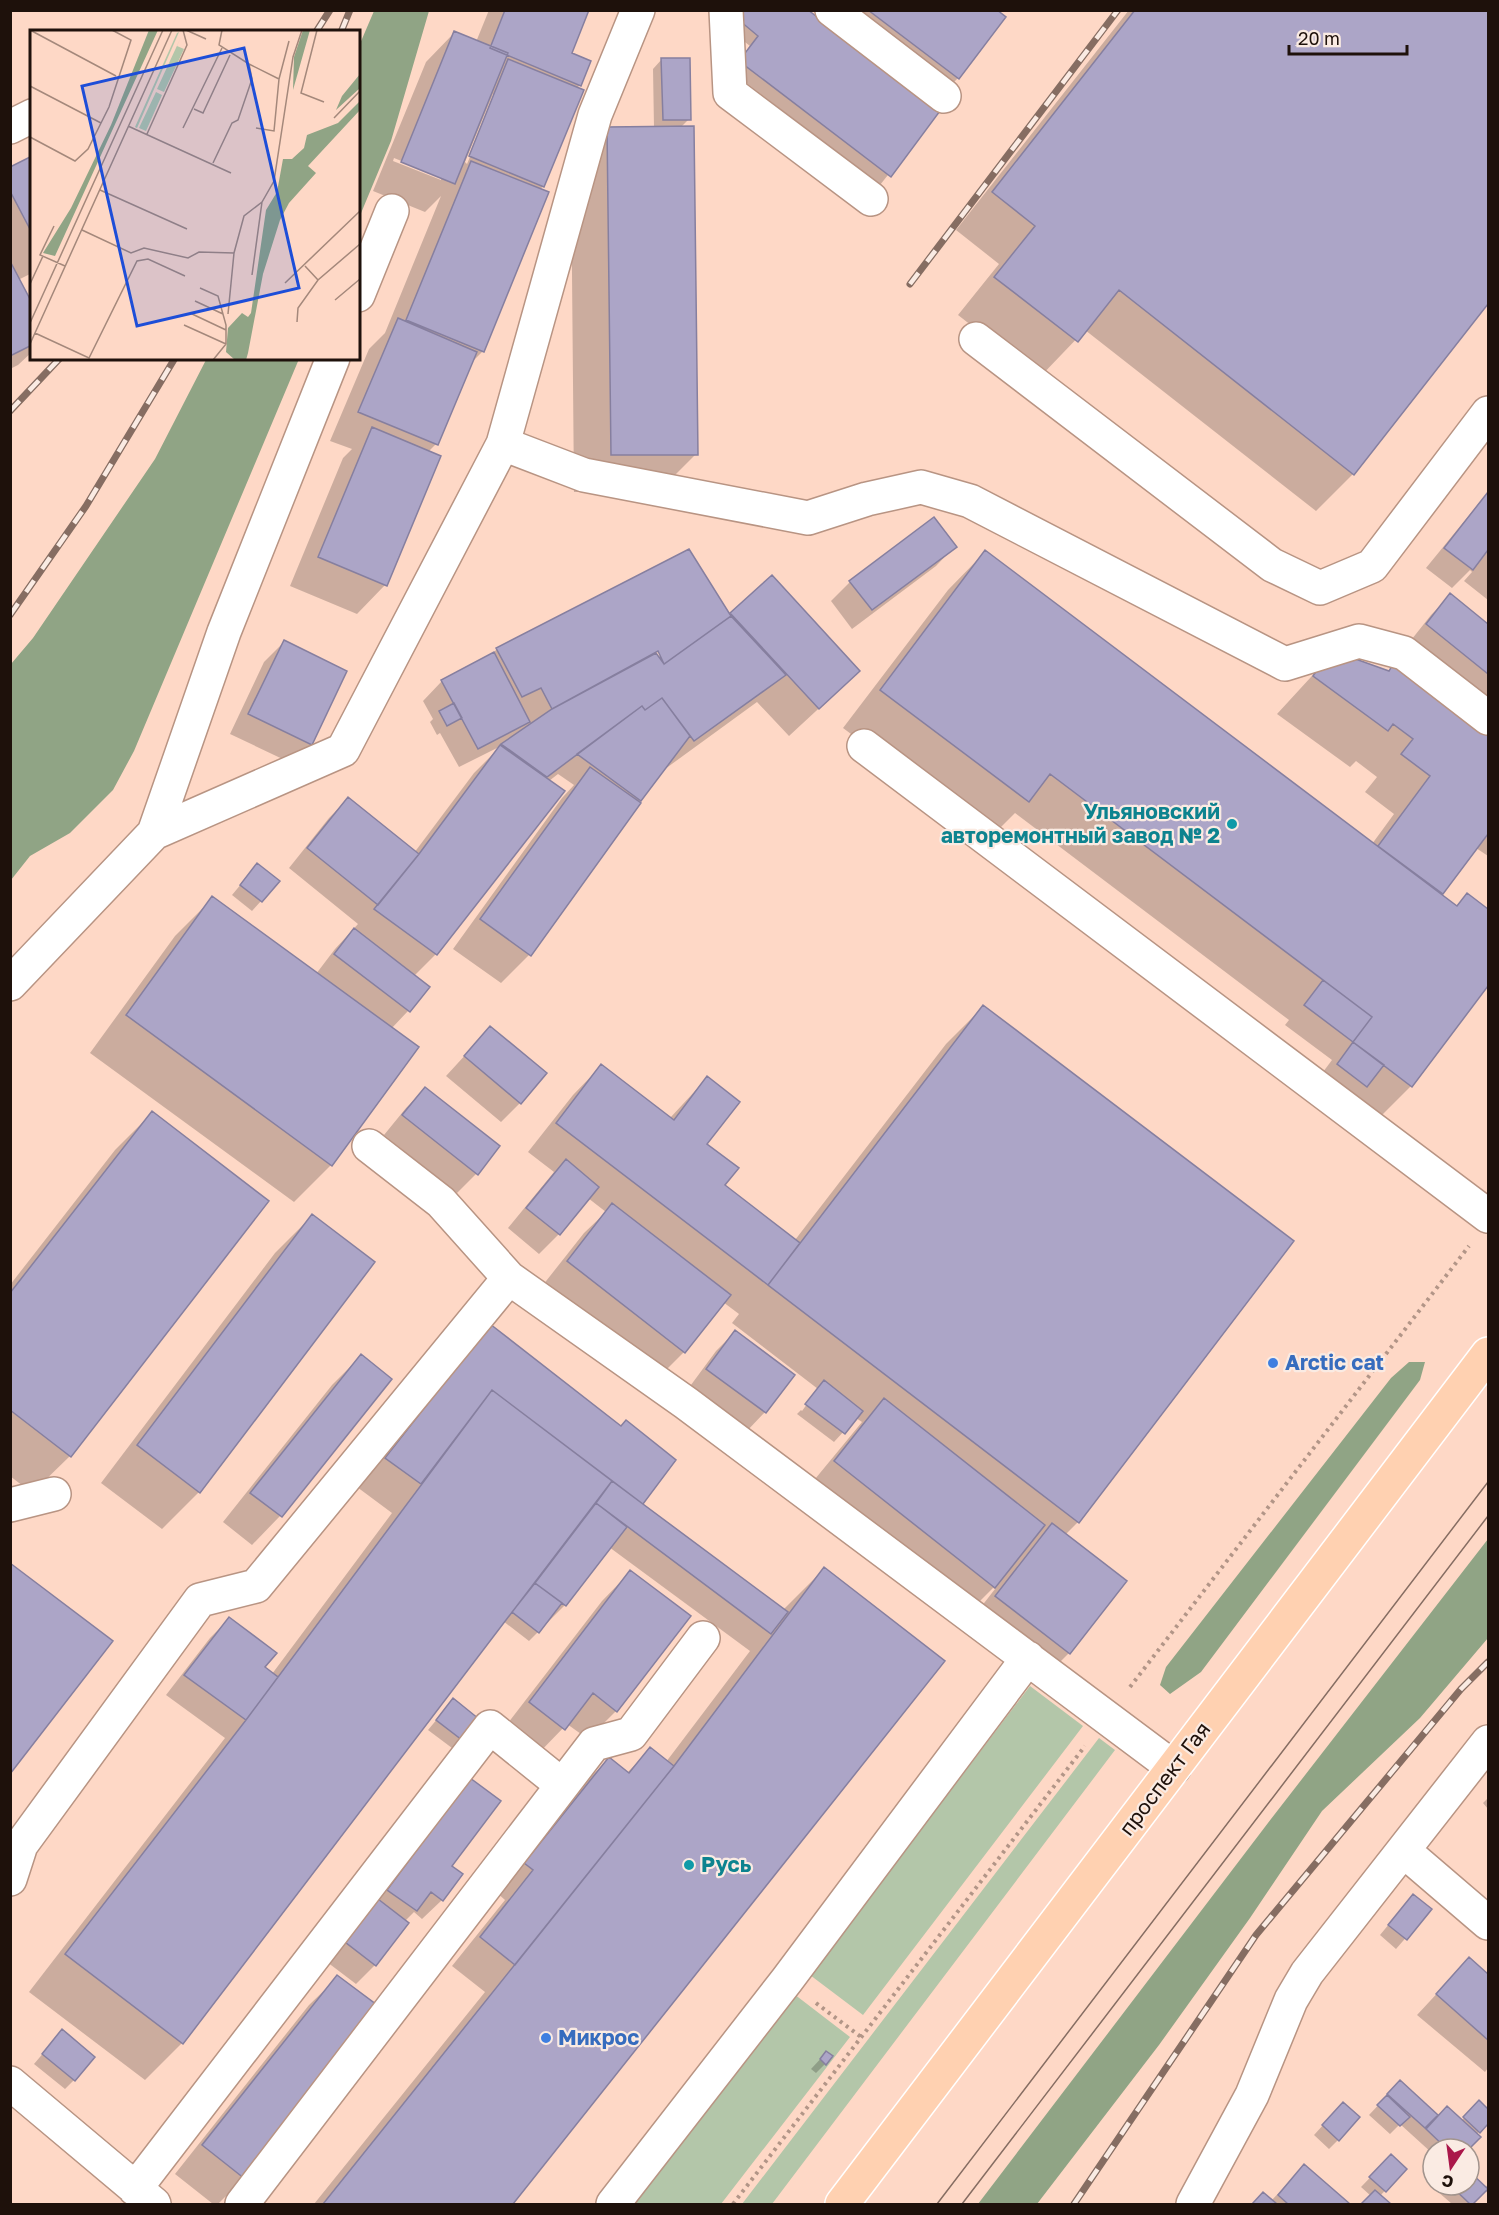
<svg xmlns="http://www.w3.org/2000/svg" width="1499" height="2215" viewBox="0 0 1499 2215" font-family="'Golos Text',sans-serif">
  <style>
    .green { fill: #b3c6a9 }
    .forest { fill: #90a485 }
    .shadow { fill: #0003; fill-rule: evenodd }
    .building { fill: #aca5c7; stroke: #867f9f; stroke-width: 1.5 }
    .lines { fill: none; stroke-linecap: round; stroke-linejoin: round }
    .minor-casing { stroke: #b89483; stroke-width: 36 }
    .major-casing { stroke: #fff; stroke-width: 36 }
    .path { stroke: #b29587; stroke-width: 4; stroke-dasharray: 3 4.5; stroke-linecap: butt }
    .minor { stroke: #fff; stroke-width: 33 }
    .major { stroke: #ffd1b1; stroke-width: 33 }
    .tram { stroke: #866d62; stroke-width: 1.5 }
    .rail-casing { stroke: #866d62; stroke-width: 7 }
    .rail { stroke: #faebe3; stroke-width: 4.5; stroke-dasharray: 14; stroke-linecap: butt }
    .culture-dot { fill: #0f9aa8; stroke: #faebe3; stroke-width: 2 }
    .shop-dot { fill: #3f7fe0; stroke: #faebe3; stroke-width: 2 }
    .labels { text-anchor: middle; stroke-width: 4.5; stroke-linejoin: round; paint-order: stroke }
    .culture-label { font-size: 21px; font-weight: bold; fill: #0d838f; stroke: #faebe3; text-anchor: end }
    .shop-label { font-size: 21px; font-weight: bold; fill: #366cbe; stroke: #faebe3; text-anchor: start }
    .street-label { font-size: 21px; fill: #1e110b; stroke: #faebe3 }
    .inset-road { fill: none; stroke: #a4887b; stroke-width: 1.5 }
    .view { fill: #1d4ed8; fill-opacity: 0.15; stroke: #1d4ed8; stroke-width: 3 }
    .inset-edge { fill: none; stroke: #1e110b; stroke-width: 3 }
  </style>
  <rect width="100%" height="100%" fill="#fed8c6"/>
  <path class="green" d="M1030,1686L1083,1726L863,2015L810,1975Z
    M1099,1738L1115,1750L772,2204H742Z
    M794,1994L850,2037L721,2204H631Z"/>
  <path class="forest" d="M374,11H429L391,141L359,218V46Z
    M207,358L299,359L134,751L113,790L70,833L30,856L11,880V664L33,638L155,459Z
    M1409,1362H1425L1420,1380L1201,1672L1170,1694L1160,1685L1166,1667L1391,1378Z
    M1488,1539V1638L1420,1718L1322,1811L1250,1918L1159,2045L1037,2204H978L1271,1819Z"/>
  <path class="shadow" d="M489,10H588L570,54L580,85L576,89L543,186L540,190L483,351L472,362L436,444L428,452L385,585L357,614L290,586L343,458L352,449L330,441L369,349L385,333L441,196L425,212L373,191L426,62L454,33L476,42ZM493,94H496L467,164L465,162ZM394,158L441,177V180L393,161Z
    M731,10L938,112L880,185L731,71L750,46L731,31Z
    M847,10H995L958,78L949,87Z
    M1129,10H1488V301L1353,474L1316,511L1085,330L1039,378L958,315L999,264L956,230Z
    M662,59L689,119L680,128L696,454L659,491L574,492L571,166L608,128H654L653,69Z
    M32,158V273L18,280L32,306V352L18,365L10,369V169Z
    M1488,492V600L1464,581L1472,572L1470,570L1452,588L1426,568Z
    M955,546L936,566L852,629L831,601L850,582Z
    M985,552L1372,844L1394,814L1365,792L1377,777L1356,761L1350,767L1277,714L1322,665L1388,672L1393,666L1488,737V856L1476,848L1441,895L1455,907L1467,895L1488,910V984L1411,1086L1374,1123L1317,1080L1332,1060L1285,1025L1289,1020L1015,813L990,838L843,728L948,590Z
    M771,577L829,699L789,736L757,702L665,769L637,803L529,955L501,983L453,949L562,798L574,785L558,774L549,781L436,954L414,976L428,987L408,1011L391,1029L331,1165L294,1202L90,1053L175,936L213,898L316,974L335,949L358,924L289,868L329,818L348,799L414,853L474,773L501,746L459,767L440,733L437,735L430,722L433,719L423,701L442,681L490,656L497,649L729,616ZM659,649L666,668L654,653Z
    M1451,595L1488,625V708L1408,644L1431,615Z
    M284,642L311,744L291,763L230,734L264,662Z
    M257,865L261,901L252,911L232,895Z
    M983,1007L1078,1522L1065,1535L1069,1653L1040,1682L967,1625L995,1589L993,1588L965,1616L806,1490L862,1422L856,1418L834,1442L797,1414L801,1410L802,1411L818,1389L732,1323L739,1314L723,1302L684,1352L655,1381L539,1290L584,1233L606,1212L588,1198L559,1234L539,1254L508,1228L554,1172L528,1152L573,1095L601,1066L670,1118L707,1078L705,1145L723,1186L795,1240L946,1044Z
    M490,1028L520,1103L501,1122L446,1076Z
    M425,1089L498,1146L476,1174L457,1193L384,1135L406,1108Z
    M152,1113L70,1456L32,1493L10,1476V1285L115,1150Z
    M312,1216L199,1492L162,1529L101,1483L275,1253Z
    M735,1332L793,1375L765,1412L746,1432L688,1389L716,1351Z
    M461,1355L620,1427L674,1461L641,1504L783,1610L824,1569L943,1661L511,2204H314L485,1992L452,1966L505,1900L496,1892L580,1787L609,1759L627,1773L650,1749L666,1762L750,1651L609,1547L565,1605L529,1641L503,1621L182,2043L145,2080L29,1992L225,1738L166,1695L210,1638L229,1619L263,1667L272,1674L392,1513L357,1487Z
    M361,1356L390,1380L280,1516L252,1545L223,1522L332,1385Z
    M630,1572L616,1711L588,1739L567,1724L535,1757L501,1732L602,1601Z
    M453,1700L461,1739L452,1748L428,1730Z
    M1488,1798V1809L1483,1803Z
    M451,1800L450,1866L461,1874L442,1900L422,1919L414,1912L404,1922L375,1965L356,1984L327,1962Z
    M1404,1906L1430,1910L1396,1949L1380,1935Z
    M1469,1959L1488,1976V2068L1485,2072L1417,2015Z
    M338,1977L244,2178L218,2204H213L175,2174L309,2005Z
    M62,2031L74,2080L65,2089L34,2064Z
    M826,2053L825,2064L816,2073L811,2069Z
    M1400,2082L1438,2117L1461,2121L1479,2102L1488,2111V2122L1476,2135L1467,2149H1433V2154L1400,2124L1390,2134L1369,2115Z
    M1334,2113L1338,2140L1329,2149L1314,2135Z
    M1391,2156L1405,2169L1380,2196L1389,2204H1362L1371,2196L1361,2187Z
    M1304,2166L1348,2204H1253L1263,2194L1271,2201Z
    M1469,2173L1485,2188L1488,2184V2194L1485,2190L1471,2204H1452L1437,2191L1443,2185H1469Z"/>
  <path class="building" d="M505,10H589L572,53L591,61L581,86L490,48Z
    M740,10H808L940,111L891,177L739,61L758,36L740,21Z
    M868,10H997L1006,17L959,79Z
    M1135,10H1488V304L1354,475L1119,290L1078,342L994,277L1035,226L992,192Z
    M454,31L508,53L455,184L401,162Z
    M661,58H690L691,120H663Z
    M508,59L584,90L544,187L469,156Z
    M694,126L698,455H611L607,127Z
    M32,156V233L10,191V167Z
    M471,161L549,192L484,352L406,320Z
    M10,261L32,303V345L10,356Z
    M398,318L477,352L438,445L358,412Z
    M372,427L441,456L387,586L318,557Z
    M1488,492V550L1473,570L1444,548Z
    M934,517L957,547L872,610L849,581Z
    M689,549L731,616L664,664L658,651L552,709L541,688L522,697L496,648Z
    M985,550L1457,906L1467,893L1488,909V986L1412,1087L1353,1042L1372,1017L1050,774L1029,802L880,690Z
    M772,575L860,671L819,709L730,613Z
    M1450,593L1488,624V674L1426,624Z
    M731,616L786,675L694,741L662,698L645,710L642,706L547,777L501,744L552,709L656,653L664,664Z
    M284,640L347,671L312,745L248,714Z
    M494,652L530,722L478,749L441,680Z
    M1350,657L1389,671L1393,664L1488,735V834L1443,894L1378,846L1430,776L1401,754L1413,739L1393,724L1388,731L1313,676L1321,664Z
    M662,698L690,736L641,801L577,754L642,706L645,710Z
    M454,703L462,718L447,726L439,711Z
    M500,745L565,791L437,955L374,909L419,854Z
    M590,767L641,803L531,956L480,919Z
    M348,797L419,854L378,905L307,848Z
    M257,863L280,881L262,902L240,885Z
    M212,896L419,1047L332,1166L126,1015Z
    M354,928L430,987L410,1012L334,954Z
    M1323,980L1372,1017L1353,1042L1304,1005Z
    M983,1005L1294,1241L1079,1523L768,1285Z
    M490,1026L547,1073L521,1104L464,1056Z
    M1353,1042L1384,1065L1367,1087L1337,1064Z
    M601,1064L674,1120L707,1076L740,1102L707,1144L739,1168L725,1185L800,1243L768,1285L556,1123Z
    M425,1087L500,1146L478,1175L402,1115Z
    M152,1111L269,1201L71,1457L10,1410V1293Z
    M566,1159L599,1187L560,1235L526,1208Z
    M612,1203L731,1295L685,1353L567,1261Z
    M312,1214L375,1262L200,1493L137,1445Z
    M490,1324L621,1426L626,1420L676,1460L643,1504L492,1390L421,1484L385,1458Z
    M735,1330L795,1375L766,1413L706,1369Z
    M361,1354L392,1379L282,1517L250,1493Z
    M824,1380L863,1411L845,1434L805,1404Z
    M492,1390L612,1481L183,2044L65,1954L246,1720Z
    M884,1398L1045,1525L995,1588L834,1461Z
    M612,1481L788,1612L771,1634L596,1503Z
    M596,1503L627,1527L566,1606L535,1583Z
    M1052,1523L1127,1581L1070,1654L995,1596Z
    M10,1563L113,1641L10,1774Z
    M824,1567L945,1661L513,2204H323L674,1766Z
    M630,1570L691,1616L617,1712L593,1693L565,1730L529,1702Z
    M535,1583L562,1603L539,1633L512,1612Z
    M229,1617L277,1653L265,1667L278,1677L246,1720L184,1675Z
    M453,1698L479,1719L462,1740L436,1720Z
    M650,1747L674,1766L515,1965L480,1937L533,1870L524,1863L609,1757L629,1773Z
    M470,1778L501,1801L452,1866L463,1874L443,1901L431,1892L417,1911L387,1890Z
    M1413,1894L1432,1909L1407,1940L1388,1925Z
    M378,1899L409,1923L376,1966L345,1942Z
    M1469,1957L1488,1974V2040L1436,1994Z
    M337,1975L381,2008L245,2179L202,2145Z
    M62,2029L95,2057L75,2081L42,2054Z
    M826,2051L833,2056L826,2065L820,2059Z
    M1400,2080L1438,2115L1425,2128L1387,2094Z
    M1387,2095L1410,2117L1400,2126L1377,2105Z
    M1479,2100L1488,2109V2124L1480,2133L1463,2117Z
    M1343,2102L1360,2117L1339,2141L1322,2125Z
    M1447,2106L1481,2137L1469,2149H1447L1426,2129Z
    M1391,2154L1407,2169L1386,2192L1369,2177Z
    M1304,2164L1350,2204H1288L1278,2195Z
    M1469,2171L1488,2189L1473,2204H1470L1450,2185H1469Z
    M1375,2190L1391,2204H1361Z
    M1263,2192L1277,2204H1252Z"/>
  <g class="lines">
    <g class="minor-casing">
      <path id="minor" d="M726,10L730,93L871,199
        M832,10L944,96
        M10,127L32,116
        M358,295L392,211
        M976,339L1272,565L1320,588L1372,566L1488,413
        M503,444L584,475L808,518L867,499L921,487L970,501L1285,664L1359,641L1404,653L1488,718
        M864,746L1488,1216
        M154,833L224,632L333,358
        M10,984L154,833L343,750L503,444L595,115L638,10
        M369,1146L441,1202L509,1278L686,1403L1174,1768
        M10,1505L54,1494
        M1404,1851L1488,1923
        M10,1879L21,1845L200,1600L256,1586L509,1278
        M10,2083L154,2204
        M135,2189L490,1727L562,1785
        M242,2204L594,1744L631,1734L703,1638
        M613,2204L787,1980L1028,1658
        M1193,2204L1252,2095L1291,2000L1307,1973L1488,1742"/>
    </g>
    <g class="major-casing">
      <path id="major" d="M842,2204L1488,1354"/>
    </g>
    <path class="path" d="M1130,1687L1469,1246
      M816,2003L861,2037
      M733,2204L1085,1746"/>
    <use href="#minor" class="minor"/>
    <use href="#major" class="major"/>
    <path class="tram" d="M937,2204L1488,1482
      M962,2204L1488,1516"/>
    <g class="rail-casing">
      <path id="rail" d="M316,32L330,10
        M341,32L350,10
        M910,284L1118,10
        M10,411L60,358
        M10,615L86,506L175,358
        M1074,2204L1256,1935L1461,1689L1488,1662"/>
    </g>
    <use href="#rail" class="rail"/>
  </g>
  <g class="culture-dot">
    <circle cx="1232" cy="824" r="6"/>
    <circle cx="689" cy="1865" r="6"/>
  </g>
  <g class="shop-dot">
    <circle cx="1273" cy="1363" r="6"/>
    <circle cx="546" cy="2038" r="6"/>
  </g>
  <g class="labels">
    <g class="culture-label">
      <text x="1220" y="819">Ульяновский<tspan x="1220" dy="24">авторемонтный завод № 2</tspan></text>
      <text x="701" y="1872" text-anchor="start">Русь</text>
    </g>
    <g class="shop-label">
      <text x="1285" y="1370">Arctic cat</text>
      <text x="558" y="2045">Микрос</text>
    </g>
    <g class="street-label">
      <text transform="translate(1165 1779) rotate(-53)" y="7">проспект Гая</text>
    </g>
  </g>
  <g transform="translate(30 30)">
    <rect width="330" height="330" fill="#fed8c6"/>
    <path d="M149,2L107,98L105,97L147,3ZM151,7L147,16L154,19L134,62L127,59ZM126,62L132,65L116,101L109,98Z" fill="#b3c6a9"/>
    <path d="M119,0H128L25,226L13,223L41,178L81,95ZM273,0H280L263,60L264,27ZM330,44V58L306,80L312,66ZM330,71V80L278,136L286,143L259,173L250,190L233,244L218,323L216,330H205L196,322L198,298L212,283L218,287L221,283L236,180L247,162L253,129H262L274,118L277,105L308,93Z" fill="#90a485"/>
    <path class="inset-road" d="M0,0L86,46M156,0L176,9M287,0L271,63L294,72M219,34L249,49L244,101L226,98M249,49L259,11M0,56L71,93M164,79L173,83L200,25M304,88L330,61M98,96L201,143M153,98L192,18M117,104L157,15L153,0M0,107L45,131L58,119L79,77L101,10L82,0M183,133L202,93L208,90L222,49L219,34L189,15L192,0M70,160L157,199M24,196L10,225L35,236M52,200L101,223L114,218L158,228L169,222L204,223M275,236L288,250M222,245L232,172M255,253L330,181M0,254L13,226M170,258L188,266L196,295V314L183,330M305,270L330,249M165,271L193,284M160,283L196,300M198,284L204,223L214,186L232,172L244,151L263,27L272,0M267,292L268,278L288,250L330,214M0,293L133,0M154,295L196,314M5,303L59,328L107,231L118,229L155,246M0,314L142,0"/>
    <path class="view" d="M214,18L269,258L107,296L52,56Z"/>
    <rect width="330" height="330" class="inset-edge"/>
  </g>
  <rect width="1499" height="2215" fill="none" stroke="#1e110b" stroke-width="24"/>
  <g transform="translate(1451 2167) rotate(193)"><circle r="28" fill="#faebe3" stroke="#a2948d" stroke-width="1.5"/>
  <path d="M0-4.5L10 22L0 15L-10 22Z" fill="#aa174a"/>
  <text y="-9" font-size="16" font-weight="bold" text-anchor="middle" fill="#1e110b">С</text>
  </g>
  <path d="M1289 45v9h118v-9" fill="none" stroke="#1e110b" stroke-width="3"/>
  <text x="1298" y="45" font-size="18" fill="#1e110b" stroke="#faebe3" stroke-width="4.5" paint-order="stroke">20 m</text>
</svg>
